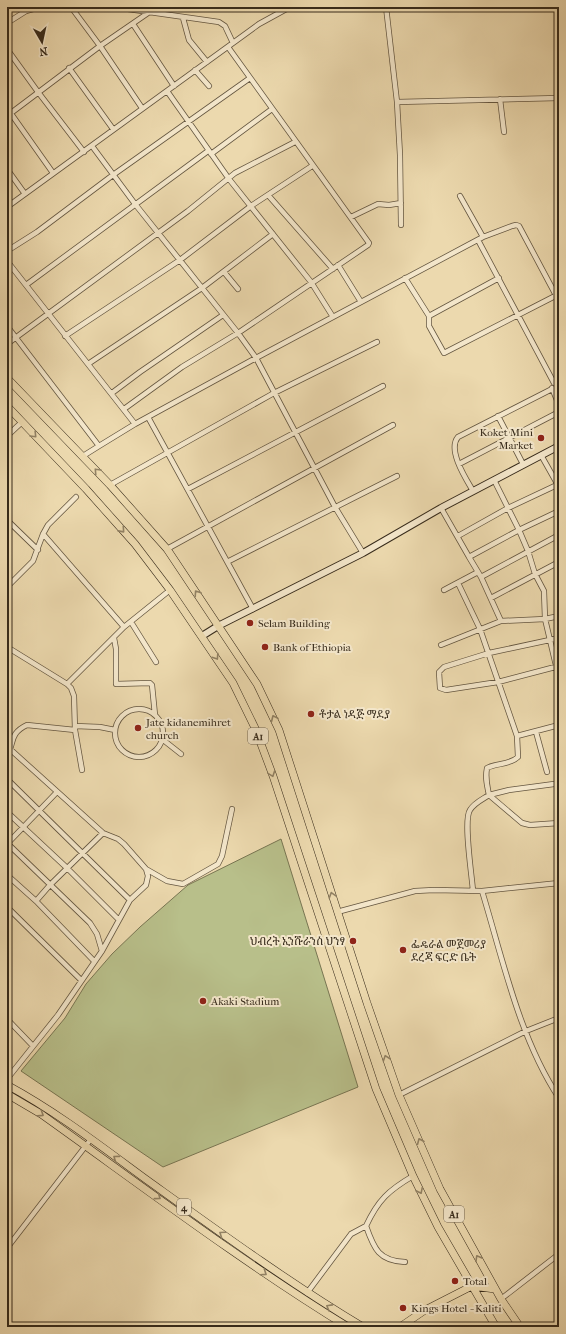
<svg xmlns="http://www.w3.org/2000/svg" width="566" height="1334" viewBox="0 0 566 1334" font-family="'IM FELL French Canon','Noto Serif Ethiopic',serif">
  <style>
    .green { fill: #b8bf8a; stroke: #787552 }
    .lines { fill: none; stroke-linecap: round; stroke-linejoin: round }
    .street-casing { stroke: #645640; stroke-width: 6 }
    .secondary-casing { stroke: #372b1b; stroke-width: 8 }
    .primary-casing { stroke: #372b1b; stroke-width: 8 }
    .street { stroke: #f3e6ca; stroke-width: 4.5 }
    .secondary { stroke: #f3e6ca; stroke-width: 6 }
    .primary { stroke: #ecd9ae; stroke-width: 7 }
    .oneway { stroke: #928264 }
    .poi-dot { fill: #8f2418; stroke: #f3e6ca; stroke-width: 1.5 }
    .labels { text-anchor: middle; stroke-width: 4; stroke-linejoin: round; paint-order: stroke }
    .shield { fill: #f3e6ca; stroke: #6f6350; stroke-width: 1 }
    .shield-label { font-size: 10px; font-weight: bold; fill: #372b1b }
    .poi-label { font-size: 11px; fill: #372b1b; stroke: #f3e6ca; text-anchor: start }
  </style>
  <rect width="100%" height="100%" fill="#ecd9ae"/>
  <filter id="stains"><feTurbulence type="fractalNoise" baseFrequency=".005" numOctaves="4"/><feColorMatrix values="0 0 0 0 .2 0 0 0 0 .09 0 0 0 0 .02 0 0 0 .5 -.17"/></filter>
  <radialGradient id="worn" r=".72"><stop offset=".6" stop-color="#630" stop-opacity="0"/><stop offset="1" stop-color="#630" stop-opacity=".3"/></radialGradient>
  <path class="green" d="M281,839L358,1087L163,1167L21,1071L65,1018L86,984L112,954L140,927L188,885Z"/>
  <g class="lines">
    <g class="street-casing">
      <path id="street" d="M71,7L100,46L148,13
        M114,7L219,22L225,26L233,43
        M386,7L397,102L400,155L401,225
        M557,7L559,9
        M183,18L189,40L207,62
        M7,23L26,11L40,7
        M133,24L174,86
        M7,49L38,92L84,152
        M69,68L113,129
        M195,70L209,86
        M167,91L229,179L311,282L333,317
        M500,99L504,132
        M397,102L559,98
        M7,108L53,173
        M7,116L100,46L142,108
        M92,146L135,204L238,333L256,358L335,507L363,553
        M211,154L272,109
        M7,169L25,194
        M268,195L333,269
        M460,196L483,237
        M7,207L259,24L290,7
        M351,217L378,204L389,205L401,203
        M478,240L554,383L559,381
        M7,251L37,232L113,175L250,78
        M7,261L135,424
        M338,265L361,302
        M224,272L238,289
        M405,278L429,316
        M499,278L429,316V326L444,353L559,294
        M26,285L208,151
        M7,326L99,446L135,424L256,358L483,237L512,226L516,225L519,226L559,301
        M65,336L180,260L251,206L312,166
        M7,344L188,211L235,173L295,142
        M88,364L202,288L273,234
        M552,388L559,405
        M112,393L140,372L223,315
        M124,409L182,367L238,333L368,245L369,243L228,47
        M498,416L523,464
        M148,417L253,609
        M7,436L22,422
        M541,455L559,487
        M83,456L99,446
        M459,464L559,412
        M110,485L274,393L377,342
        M188,489L383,386
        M473,491C466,479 447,450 458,437L552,389
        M441,508L469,557L519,530L494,480
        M559,511L519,530L528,551L535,574L544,591L545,619L558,674L559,695
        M7,520L38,550
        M43,534L124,627
        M458,536L508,508L559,484
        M167,549L393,425
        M469,557L481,577L501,621
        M229,561L397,476
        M481,577L559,535
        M458,583L480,629L517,736
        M7,587L33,561L43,534L48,525L76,497
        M444,590L478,572
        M491,598L559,562
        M131,622L156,662
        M114,638L116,649V684L150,683L152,685L155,715
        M559,638L489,653L444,667L439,672L440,688L446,690L498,682L559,666
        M441,645L501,621L545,619L559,616
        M7,647L67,684L124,627L170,590
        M67,684L71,688L74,696L75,730L82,770
        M115 733a24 24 0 1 1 48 0a24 24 0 1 1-48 0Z
        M75,726L100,727L115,730
        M536,732L547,772
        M162,739L181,754
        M11,750L103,833L118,839L124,844L146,869L167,881L183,884L218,864L222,856L232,809
        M7,755C15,744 8,734 27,725L75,730
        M7,779L130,900
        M554,784L509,790L489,795C487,785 485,778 487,768C496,763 510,765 518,757L517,736L559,725
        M7,812L67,868L119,920
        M7,843L90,923L97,934L102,951
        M7,844L57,792
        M7,875L36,901L94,961
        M473,891C472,876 463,820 470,810C474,803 483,799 489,795L522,823L530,825L559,823
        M482,891C503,960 519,1037 559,1098
        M36,901L50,885L103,833
        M7,907L81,980
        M337,912L415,891L434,890L482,891L559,883
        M7,1019L33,1046
        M7,1079L58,1015L102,951L130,900L146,885L148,876L146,869
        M399,1095L526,1031L559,1018
        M7,1248L91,1139
        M405,1262C379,1261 374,1249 366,1226C378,1200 389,1190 413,1176
        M307,1293L351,1234L366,1226
        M501,1299L559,1254"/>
    </g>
    <g class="secondary-casing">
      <path id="secondary" d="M202,636L218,626L363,553L441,508L559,446"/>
    </g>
    <g class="primary-casing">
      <path id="primary" d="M7,378L110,485L167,549L257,684L279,730L367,1003L399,1095L440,1189L501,1299L520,1327
        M7,406L86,489L135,544L170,590L233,683L255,728L273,776L376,1089L413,1176L438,1227L496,1327
        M7,1085C57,1112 102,1147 147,1180C218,1231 288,1282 363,1327
        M7,1094L41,1114C142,1186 242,1262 348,1327
        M400,1327L425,1310L472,1286L495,1289"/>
    </g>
    <use href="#street" class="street"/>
    <use href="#secondary" class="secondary"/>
    <use href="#primary" class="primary"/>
  </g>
  <defs><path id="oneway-chevron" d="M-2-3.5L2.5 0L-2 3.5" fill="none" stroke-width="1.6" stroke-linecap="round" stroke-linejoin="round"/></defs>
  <g class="oneway">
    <use href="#oneway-chevron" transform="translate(34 435) rotate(46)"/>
    <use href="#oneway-chevron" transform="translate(97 471) rotate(-133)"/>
    <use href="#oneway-chevron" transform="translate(122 530) rotate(48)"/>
    <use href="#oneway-chevron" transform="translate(197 593) rotate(-124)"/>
    <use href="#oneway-chevron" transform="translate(216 657) rotate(57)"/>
    <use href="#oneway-chevron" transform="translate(274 718) rotate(-114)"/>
    <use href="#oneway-chevron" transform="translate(272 774) rotate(70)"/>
    <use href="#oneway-chevron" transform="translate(332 895) rotate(-107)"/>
    <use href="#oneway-chevron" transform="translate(386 1058) rotate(-109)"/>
    <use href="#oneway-chevron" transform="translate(41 1114) rotate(33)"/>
    <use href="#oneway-chevron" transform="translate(420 1141) rotate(-113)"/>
    <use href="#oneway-chevron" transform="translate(116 1158) rotate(-144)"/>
    <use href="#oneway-chevron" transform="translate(420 1191) rotate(64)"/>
    <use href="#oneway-chevron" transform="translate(158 1197) rotate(36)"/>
    <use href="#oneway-chevron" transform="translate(222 1234) rotate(-145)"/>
    <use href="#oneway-chevron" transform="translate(478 1258) rotate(-119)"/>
    <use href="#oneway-chevron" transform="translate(264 1273) rotate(34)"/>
    <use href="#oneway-chevron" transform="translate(329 1307) rotate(-151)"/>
  </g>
  <g class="poi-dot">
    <circle cx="541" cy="438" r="4"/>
    <circle cx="250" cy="623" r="4"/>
    <circle cx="265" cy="647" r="4"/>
    <circle cx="311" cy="714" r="4"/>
    <circle cx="138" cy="728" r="4"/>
    <circle cx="353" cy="941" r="4"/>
    <circle cx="403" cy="950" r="4"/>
    <circle cx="203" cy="1001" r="4"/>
    <circle cx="455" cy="1281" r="4"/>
    <circle cx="403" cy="1308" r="4"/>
  </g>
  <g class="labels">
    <g class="shield">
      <rect x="248" y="728" width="20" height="16" rx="3"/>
      <rect x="177" y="1199" width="14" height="16" rx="3"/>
      <rect x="444" y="1206" width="20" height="16" rx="3"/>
    </g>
    <g class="shield-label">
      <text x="258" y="740">A1</text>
      <text x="184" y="1211">4</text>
      <text x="454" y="1218">A1</text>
    </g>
    <g class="poi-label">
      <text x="533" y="436" text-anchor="end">Koket Mini<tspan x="533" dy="13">Market</tspan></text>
      <text x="258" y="627">Selam Building</text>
      <text x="273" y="651">Bank of Ethiopia</text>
      <text x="319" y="718">ቶታል ነዳጅ ማደያ</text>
      <text x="146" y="726">Jate kidanemihret<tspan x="146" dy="13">church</tspan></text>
      <text x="345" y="945" text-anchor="end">ህብረት ኢንሹራንስ ህንፃ</text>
      <text x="411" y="948">ፌዴራል መጀመሪያ<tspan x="411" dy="13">ደረጃ ፍርድ ቤት</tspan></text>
      <text x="211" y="1005">Akaki Stadium</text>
      <text x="463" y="1285">Total</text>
      <text x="411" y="1312">Kings Hotel - Kaliti</text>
    </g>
  </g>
  <rect width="566" height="1334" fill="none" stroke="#ecd9ae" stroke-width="24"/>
  <rect x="8" y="8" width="550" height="1318" fill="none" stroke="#372b1b" stroke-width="2"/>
  <rect x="12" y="12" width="542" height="1310" fill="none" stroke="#372b1b"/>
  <g transform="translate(42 42) rotate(171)" stroke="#f3e6ca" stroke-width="3" paint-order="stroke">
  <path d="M0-3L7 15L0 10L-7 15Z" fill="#372b1b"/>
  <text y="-6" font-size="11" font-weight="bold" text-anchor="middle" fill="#372b1b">N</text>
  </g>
  <rect width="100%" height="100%" filter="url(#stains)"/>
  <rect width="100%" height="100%" fill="url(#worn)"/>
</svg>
